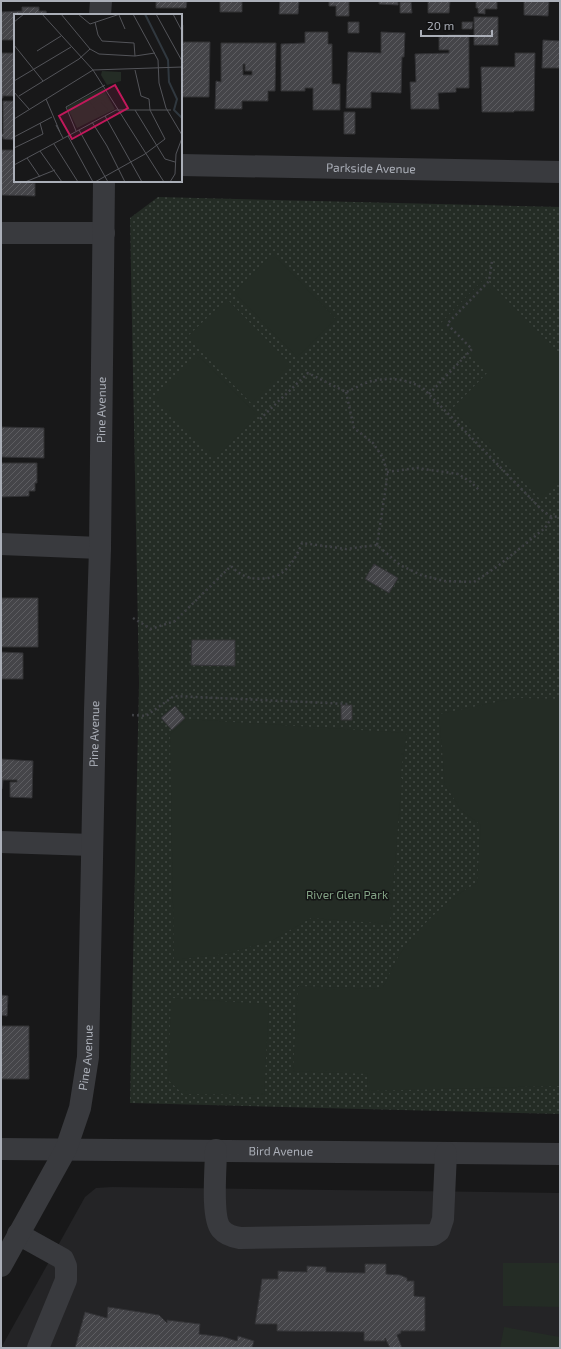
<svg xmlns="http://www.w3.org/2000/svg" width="561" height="1349" viewBox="0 0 561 1349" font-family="'Exo 2',sans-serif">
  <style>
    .built { fill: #242426 }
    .park { fill: url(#park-dots) }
    .garden { fill: #242c25 }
    .building { fill: url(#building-hatch); stroke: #323235; fill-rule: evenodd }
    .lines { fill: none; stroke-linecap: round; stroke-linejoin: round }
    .path { stroke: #3f4145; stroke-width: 2.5; stroke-dasharray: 2 3; stroke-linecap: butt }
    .minor { stroke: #393a3e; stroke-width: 22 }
    .labels { text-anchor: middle; stroke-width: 3; stroke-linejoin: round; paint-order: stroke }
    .street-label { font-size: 12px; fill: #abafb8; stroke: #131314 }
    .park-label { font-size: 12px; fill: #83a285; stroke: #131314 }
    .inset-river { fill: none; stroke: #30383f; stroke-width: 2 }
    .inset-road { fill: none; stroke: #535459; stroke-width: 1 }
    .view { fill: #c2185b; fill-opacity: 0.15; stroke: #c2185b; stroke-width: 2 }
    .inset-edge { fill: none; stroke: #abafb8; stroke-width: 2 }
  </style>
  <defs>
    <pattern id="park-dots" width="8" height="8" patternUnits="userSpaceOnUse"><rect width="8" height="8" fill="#242c25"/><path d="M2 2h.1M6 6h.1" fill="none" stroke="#414843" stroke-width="1.8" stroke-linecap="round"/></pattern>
    <pattern id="building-hatch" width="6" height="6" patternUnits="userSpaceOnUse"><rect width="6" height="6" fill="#454549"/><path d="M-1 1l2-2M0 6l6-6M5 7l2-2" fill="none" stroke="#5d5d61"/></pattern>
  </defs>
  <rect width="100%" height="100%" fill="#181819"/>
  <path class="built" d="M112,1187L560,1193V1348H1L85,1197L96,1188Z"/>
  <path class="park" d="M158,197L560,207V1114L130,1103L139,683L130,218Z"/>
  <path class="garden" d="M273,254L336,319L297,357L234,292Z
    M485,278L560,354V479L540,499L452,409L487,373L439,325Z
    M227,299L290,364L251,403L187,337Z
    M196,354L258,415L216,458L154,396Z
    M516,698L560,699V1086L367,1091L368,1074L293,1071L298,986L382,989C389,977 394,962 402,951C420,927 450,896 477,883L481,825L462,811L445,785L439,714Z
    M187,719L407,733L400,778H402L390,924L311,918L273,940L226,954L174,960L170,734Z
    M171,998L269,1004L264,1095L183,1094L168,1080Z
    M503,1263H560V1307L503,1306Z
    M504,1327L560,1337V1348H500Z"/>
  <path class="building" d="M156,1H187L186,8H156Z
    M220,1H242V12H220Z
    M280,1H299L298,14H279Z
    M329,1H349V16H336V6H329Z
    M379,1H398V5L379,4Z
    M430,1H450L449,13H428V2Z
    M476,1H497V9H485V14L478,13V8H476Z
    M524,1H549L548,16L524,15Z
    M400,2H411L412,13H400Z
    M22,7H39V11H46L47,15H15V40H1V12L22,11Z
    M474,17H498V45H474Z
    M348,22H359V33H348Z
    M462,22H473L472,29H462Z
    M181,25H183V42H210L209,97H181Z
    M305,32H328V44H332V84H340V110H313V88H305V91H281V44L305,43Z
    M381,32L405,33L404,57H402L401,93L371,92V108H346L348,52L381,53Z
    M449,35H469V88H456V92L438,93L439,109H411L410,82H416L415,54L449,53V50H439V37Z
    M543,40L560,41V68H542Z
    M221,43H276L275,91H268V101H242V109H215L216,81L221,82ZM243,64H245V71H252V75H243Z
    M1,53H15V96H3V98H1Z
    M515,53H535L534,111H514V112H482L481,67H515Z
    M3,101H15V140L3,139V137H1V134H3Z
    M344,112H355V134H344Z
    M1,150H15V181H29V183H35V196L1,195Z
    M1,427L44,428V458L1,457Z
    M1,463H37V483H35V491H29V496L1,497Z
    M374,564L398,578L389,593L365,579Z
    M1,598H38V647H1Z
    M192,640H235V666L191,665Z
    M1,652L23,653V679H1Z
    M341,705H352V720H341Z
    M175,706L185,718L172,730L161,718Z
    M1,759L33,761L32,798L10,797V782H17V780H3L2,789H1Z
    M1,995L8,996L7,1016L1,1015Z
    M1,1026H29V1079H1Z
    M365,1264H386V1274L400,1275L407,1278V1281H414V1296L425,1297V1331H401V1333L397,1335L402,1348H390L385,1338V1341H364V1332L277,1331V1324H255L262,1279H278V1271L307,1272V1266L326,1267V1272L365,1273Z
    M108,1307L159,1315L167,1323V1320L200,1324L199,1334L224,1337L237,1341L238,1336L254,1341L252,1348H75L85,1312L107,1318Z"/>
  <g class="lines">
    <path class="path" d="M346,392L354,428L373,443L383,458L387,472L386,486L377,545
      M429,394L472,349L447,324L489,281L492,261
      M260,419L308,373L346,392C354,389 363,383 372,381C391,377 406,379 423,388L543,511L552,517
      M387,472L417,468L458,474L471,482L480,491
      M133,618L151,629L175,621L231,566C234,569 237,572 241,574C252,581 272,580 283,572C292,565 298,553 302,543L346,549L377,545L400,565L421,575L444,581L474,582L498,566L545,528L552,517L560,516
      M132,715L146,716L174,696L349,704"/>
    <g class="minor">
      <path d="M100,15L101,1"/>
      <path id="s1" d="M181,165L560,172"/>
      <path d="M1,233H104"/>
      <path d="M1,544L100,548"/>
      <path d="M1,842L92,845"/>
      <path id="s2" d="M1,1149L560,1154"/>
      <path d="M216,1150C216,1167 211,1217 221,1229C226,1235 233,1237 240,1238L433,1235L439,1231L443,1219L446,1153"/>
      <path d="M18,1234L63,1259L66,1266V1280L38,1348"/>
      <path id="s3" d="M1,1266L66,1149L80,1108L88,1057L95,711L100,548L104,181"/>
    </g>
  </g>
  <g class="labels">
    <g class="street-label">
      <text dy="4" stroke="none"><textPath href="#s1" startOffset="190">Parkside Avenue</textPath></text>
      <text dy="4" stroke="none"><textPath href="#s3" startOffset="876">Pine Avenue</textPath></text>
      <text dy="4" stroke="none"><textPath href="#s3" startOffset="552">Pine Avenue</textPath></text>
      <text dy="4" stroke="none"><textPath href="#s3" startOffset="228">Pine Avenue</textPath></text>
      <text dy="4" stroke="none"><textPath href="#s2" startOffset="280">Bird Avenue</textPath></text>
    </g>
    <g class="park-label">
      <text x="347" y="899">River Glen Park</text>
    </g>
  </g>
  <g transform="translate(14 14)">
    <rect width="168" height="168" fill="#181819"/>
    <path d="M88,57L107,58V67L93,71L87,61Z" fill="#242c25"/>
    <path d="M89,74L101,95L63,114L53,93Z" fill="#242c25"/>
    <path d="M88,76L96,88L92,90L90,87L84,85L78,91L74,84ZM87,88L94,96L85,101L79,92Z" fill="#242c25"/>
    <path class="inset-river" d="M131,0L154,46L155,68L163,85L160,96L168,104"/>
    <path class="inset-road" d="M28,0L79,56M47,0L76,35L85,40L121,42L141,39M64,0L76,10L106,0M119,0L144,46L145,69L152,94L168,121M142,0L168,47M159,0L168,17M105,1L111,15M0,8L10,0M81,8L84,21L88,27L120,29L121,42M0,31L29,67M23,37L47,22M79,56L150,168M0,67L57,33M0,78L15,95M5,82L65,45L76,35M32,85L46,118M121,96L151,145L161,148M91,102L128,168M0,105L79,56L168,53M78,108L93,132L111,168M42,111L49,124M65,116L94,168M62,117L52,93L91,71M54,122L79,168M0,123L38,103M40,130L64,168M0,134L29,120L26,109M26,137L48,168M13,144L26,163M0,151L102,96H157M11,168L41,156M81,168L131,140L151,125L136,96L135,85L127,82L121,56M156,168L161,160L162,140L168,124"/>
    <path class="view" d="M101,71L114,94L58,125L45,102Z"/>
    <rect width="168" height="168" class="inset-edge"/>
  </g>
  <rect width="561" height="1349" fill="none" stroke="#abafb8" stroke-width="4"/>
  <path d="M421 30v6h71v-6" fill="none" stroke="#abafb8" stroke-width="2"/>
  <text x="427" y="30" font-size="12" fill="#abafb8" stroke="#131314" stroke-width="3" paint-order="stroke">20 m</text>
</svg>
